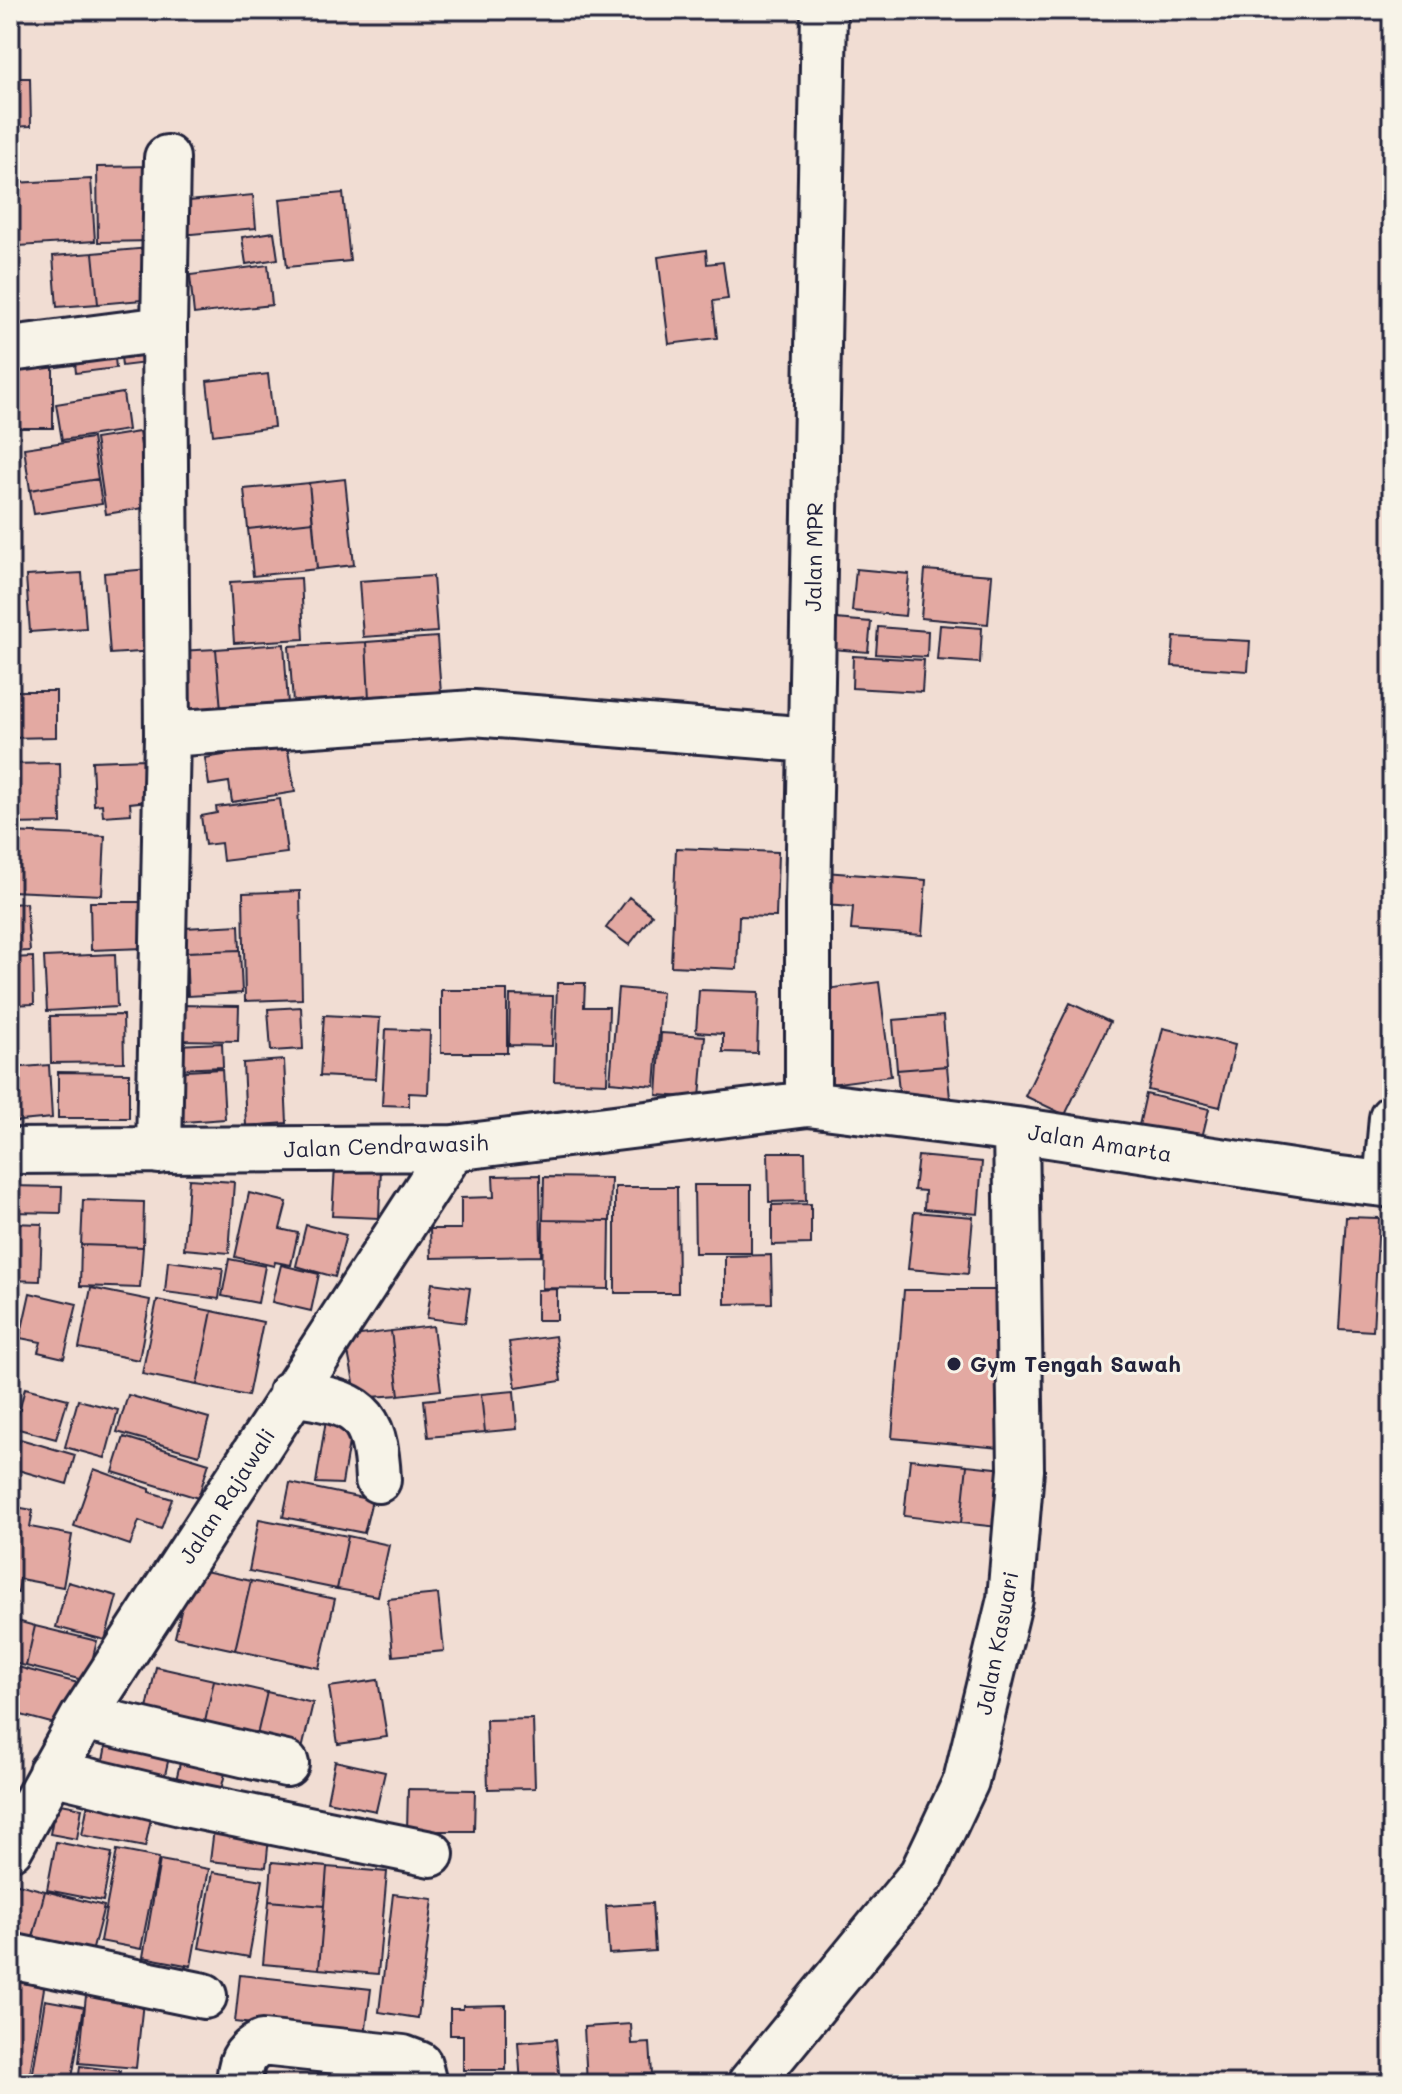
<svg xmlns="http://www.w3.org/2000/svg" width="1402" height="2094" viewBox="0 0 1402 2094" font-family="Mali,sans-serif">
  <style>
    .building { fill: #e3a9a2; stroke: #22223b; stroke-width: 2 }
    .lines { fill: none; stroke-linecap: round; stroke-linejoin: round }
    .minor-casing { stroke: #22223b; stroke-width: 50 }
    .minor { stroke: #f7f3e8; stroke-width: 44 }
    .poi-dot { fill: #22223b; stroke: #f7f3e8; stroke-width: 3 }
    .labels { text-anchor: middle; stroke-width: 6; stroke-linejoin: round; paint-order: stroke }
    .street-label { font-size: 22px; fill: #22223b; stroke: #f7f3e8 }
    .poi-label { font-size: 22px; font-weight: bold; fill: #22223b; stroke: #f7f3e8; text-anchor: start }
  </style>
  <rect width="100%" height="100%" fill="#f1ddd3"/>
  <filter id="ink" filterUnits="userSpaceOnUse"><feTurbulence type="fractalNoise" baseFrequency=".0125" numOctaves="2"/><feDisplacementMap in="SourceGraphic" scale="16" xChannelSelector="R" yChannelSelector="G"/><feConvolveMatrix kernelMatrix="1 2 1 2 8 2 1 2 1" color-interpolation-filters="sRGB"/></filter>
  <g filter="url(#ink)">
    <path class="building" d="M10,78H30L31,126L10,127Z
      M155,166L156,241L98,242L97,167Z
      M91,179L95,241L19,246L14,183Z
      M10,183H14L19,246L10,247Z
      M343,193L350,261L287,267L280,199Z
      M253,195L256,228L181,235L178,202Z
      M274,232L278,259L246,264L242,237Z
      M149,248L153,299L98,304L93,253Z
      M706,250L707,264L723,262L728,299L713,301L717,338L669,344L658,257Z
      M93,253L98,304L57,307L53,256Z
      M268,265L272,305L194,314L190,275Z
      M119,338L163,361L122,366Z
      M113,339L116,368L76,373L73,344Z
      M53,367V428H10V368Z
      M268,374L274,427L213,435L207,381Z
      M123,393L128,430L62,440L56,404Z
      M139,432L150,507L106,514L95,439Z
      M92,438L98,479L30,490L24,448Z
      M98,479L102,504L34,514L30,490Z
      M345,479L354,565L317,569L309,483Z
      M309,483L313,522L248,529L244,489Z
      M313,522L317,569L253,576L248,529Z
      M149,569L155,651L110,654L104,573Z
      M856,569L909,574L905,616L852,611Z
      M925,570L992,575L988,624L921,618Z
      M82,573L86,628L30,632L26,576Z
      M433,576L437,632L363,637L359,581Z
      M301,578L304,639L234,643L230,582Z
      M823,618L871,622L868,652L821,648Z
      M940,625L982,628L980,663L937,660Z
      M878,627L928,631L927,657L876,654Z
      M437,637L441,694L369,699L366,642Z
      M1174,637L1250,641L1248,671L1172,666Z
      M366,642L369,699L293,703L289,646Z
      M284,644L288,705L221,710L216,649Z
      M216,649L221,710L182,712L178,651Z
      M853,656L924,660L922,692L852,688Z
      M10,691H56V737L10,738Z
      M285,733L295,792L232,802L229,782L209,785L205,758L224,755L222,743Z
      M145,759L148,801L130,803L131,814L103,816L102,804L94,805L92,761Z
      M60,763L61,823L10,824V764Z
      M280,799L287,853L223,861L221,843L205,845L201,816L217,813L216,807Z
      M10,832L105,836L102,895L10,891Z
      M676,848L778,852L776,917L739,916L737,969L671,966Z
      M825,872L926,880L922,935L851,930L853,907L823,905Z
      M300,891L302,999L245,1001L243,893Z
      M629,897L652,915L629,945L606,928Z
      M90,902H143L144,948L91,950Z
      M26,903L30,951L10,952V904Z
      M239,925L240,950L186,952L185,928Z
      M240,950L242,993L188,996L186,952Z
      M115,954L117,1007L47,1011L44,957Z
      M33,957L34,1004L10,1005V958Z
      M879,982L891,1076L823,1085L811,991Z
      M557,983H585L584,1007H609L607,1083L554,1081Z
      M618,988L662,992L655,1086L610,1082Z
      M441,990H507V1053H441Z
      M699,990L759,992L757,1053L723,1052V1034L696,1032Z
      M510,995L553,996L552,1046L509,1045Z
      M1070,1003L1110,1022L1065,1115L1025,1096Z
      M177,1005L239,1006L238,1041L176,1040Z
      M301,1007L303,1049L271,1051L268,1009Z
      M123,1015L124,1062L51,1063L50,1016Z
      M324,1015L380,1018L376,1079L320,1076Z
      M943,1016L947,1066L897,1070L893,1020Z
      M1163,1028L1235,1045L1220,1107L1148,1090Z
      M386,1029L430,1031L428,1094L409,1093V1106L382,1105Z
      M661,1033L705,1036L700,1098L657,1095Z
      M222,1043L223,1067L178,1069L176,1045Z
      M284,1060L287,1123L246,1126L243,1063Z
      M49,1065L52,1118L10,1122V1068Z
      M947,1066L951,1109L901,1114L897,1070Z
      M222,1069L225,1119L170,1123L167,1072Z
      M58,1072L129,1073V1118H58Z
      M1146,1094L1209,1109L1198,1154L1136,1139Z
      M768,1152H805L806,1201L769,1202Z
      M918,1156L982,1162L978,1214L924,1209L925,1191L914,1190Z
      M335,1166L381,1168L379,1218L332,1216Z
      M540,1175L541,1256L431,1258L430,1229H461V1198L494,1197L493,1176Z
      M544,1177L611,1178L610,1221L543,1220Z
      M189,1179L234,1182L229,1253L184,1249Z
      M694,1185H751V1253H695Z
      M10,1186L62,1187L61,1213L10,1212Z
      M615,1187H677L678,1293H615Z
      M249,1193L287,1202L280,1229L298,1233L291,1265L275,1262L274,1266L235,1257Z
      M83,1200L144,1202L143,1247L81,1245Z
      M811,1204V1244L772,1245V1205Z
      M914,1212L973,1217L968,1274L908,1269Z
      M1346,1217L1379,1218L1373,1331L1339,1329Z
      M543,1220L610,1221L609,1289L542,1288Z
      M10,1223L42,1224L40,1281L10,1280Z
      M306,1225L346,1235L335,1277L296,1266Z
      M81,1245L143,1247L140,1288L80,1286Z
      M1386,1250H1392V1338H1384Z
      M771,1255L772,1303L725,1304V1256Z
      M229,1259L265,1266L258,1303L222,1296Z
      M168,1261L223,1268L219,1299L165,1292Z
      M281,1265L319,1274L311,1311L272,1302Z
      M432,1283L470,1288L465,1323L427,1318Z
      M91,1288L150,1300L139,1360L79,1348Z
      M557,1289V1320H537V1290Z
      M904,1290H1008L1011,1449L892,1438Z
      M30,1293L77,1304L64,1358L38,1352L41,1342L20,1338Z
      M157,1300L212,1311L197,1385L142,1374Z
      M212,1311L263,1322L248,1396L197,1385Z
      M433,1326L441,1390L399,1395L391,1331Z
      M391,1331L399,1395L357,1398L345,1337Z
      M555,1336L561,1381L516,1388L509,1342Z
      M25,1388L68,1399L56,1439L15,1428Z
      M514,1391L517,1429L485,1432L481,1394Z
      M481,1394L485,1432L428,1437L424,1400Z
      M128,1395L209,1418L199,1455L117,1432Z
      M78,1400L118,1410L105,1458L65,1447Z
      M326,1420L352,1424L342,1484L316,1483Z
      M124,1437L209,1463L198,1498L113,1472Z
      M20,1439L75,1455L67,1484L11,1468Z
      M910,1459L967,1465L961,1523L904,1516Z
      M967,1465L1005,1469L998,1527L961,1523Z
      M94,1469L150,1489V1492L172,1499L161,1529L139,1521L130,1545L74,1526Z
      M290,1483L372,1500L364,1533L283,1517Z
      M10,1506L33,1510L30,1527L72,1535L63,1587L20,1579L18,1593L10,1591Z
      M259,1519L348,1536L337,1589L249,1571Z
      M348,1536L389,1545L378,1596L337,1589Z
      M191,1568L251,1581L235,1650L175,1637Z
      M251,1581L335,1599L319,1668L235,1650Z
      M68,1582L117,1596L105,1640L56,1627Z
      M438,1594L444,1651L393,1656L388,1599Z
      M10,1619L35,1626L26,1666L10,1662Z
      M35,1626L97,1641L87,1681L26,1666Z
      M10,1665L78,1683L66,1727L10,1712Z
      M156,1667L214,1680L202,1736L144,1723Z
      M214,1680L267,1692L254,1748L202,1736Z
      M378,1680L387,1737L338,1744L329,1687Z
      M267,1692L313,1703L300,1758L254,1748Z
      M533,1719L535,1788L488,1789L486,1720Z
      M109,1730L172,1744L162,1788L100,1776Z
      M181,1759L226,1769L218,1803L173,1793Z
      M335,1761L385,1772L376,1811L327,1801Z
      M408,1789L475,1790L474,1831H407Z
      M90,1792L154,1804L145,1847L82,1835Z
      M56,1803L82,1808L77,1839L50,1834Z
      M215,1821L270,1827L266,1867L210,1861Z
      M56,1842L112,1853L103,1901L47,1890Z
      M117,1850L159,1858L141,1949L100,1941Z
      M160,1860L209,1869L191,1966L143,1957Z
      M272,1862L327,1867L324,1906L269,1901Z
      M327,1867L387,1872L378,1974L319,1969Z
      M213,1872L263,1880L249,1957L199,1948Z
      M10,1882L45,1891L29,1953L10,1948Z
      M45,1891L104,1906L88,1968L29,1953Z
      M393,1894L433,1899L418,2018L379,2012Z
      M269,1901L324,1906L319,1969L263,1964Z
      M652,1903L655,1951L609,1954L606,1906Z
      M240,1975L371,1989L365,2036L235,2022Z
      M10,1976L45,1982L29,2080L10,2077Z
      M87,1986L144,1992L136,2068L79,2063Z
      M45,2000L84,2007L71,2084H31Z
      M506,2005V2070H463V2035H450V2009H463V2006Z
      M631,2024L632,2044L650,2043L652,2074L633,2075L634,2084H587L584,2027Z
      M556,2039L560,2084H521L518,2042Z
      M80,2066L120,2071L118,2084H78Z"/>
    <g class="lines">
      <g class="minor-casing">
        <path id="minor" d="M10,349L164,329
          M167,734L474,713L811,740
          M808,1104V905L824,10
          M10,1151L453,1148L808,1104L1016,1130L1332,1178L1392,1185
          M159,1151L167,734L164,329L167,158
          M1386,1184L1392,1118
          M291,1393C358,1403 375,1410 378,1480
          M83,1717L286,1764
          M51,1772L185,1804L431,1854
          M10,1848L83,1717L453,1148
          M10,1956L204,1996
          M239,2084C241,2062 242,2054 262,2043L403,2058L419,2064L424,2084
          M750,2084L922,1874L966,1781L1010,1599L1021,1470L1016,1130"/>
      </g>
      <use href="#minor" class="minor"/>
    </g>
  </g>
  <circle class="poi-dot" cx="954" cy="1364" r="8"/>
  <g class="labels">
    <g class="street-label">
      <text transform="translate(814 557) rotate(-89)" y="8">Jalan MPR</text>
      <text transform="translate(1100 1143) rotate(9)" y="8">Jalan Amarta</text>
      <text transform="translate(386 1146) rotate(-2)" y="8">Jalan Cendrawasih</text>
      <text transform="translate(227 1496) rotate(-57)" y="8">Jalan Rajawali</text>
      <text transform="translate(997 1643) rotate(-79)" y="8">Jalan Kasuari</text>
    </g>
    <g class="poi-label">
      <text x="970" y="1372">Gym Tengah Sawah</text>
    </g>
  </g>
  <rect width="1402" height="2094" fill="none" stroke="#f7f3e8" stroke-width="40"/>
  <rect x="20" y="20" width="1362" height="2054" fill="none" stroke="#22223b" stroke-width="3" filter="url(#ink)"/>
</svg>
